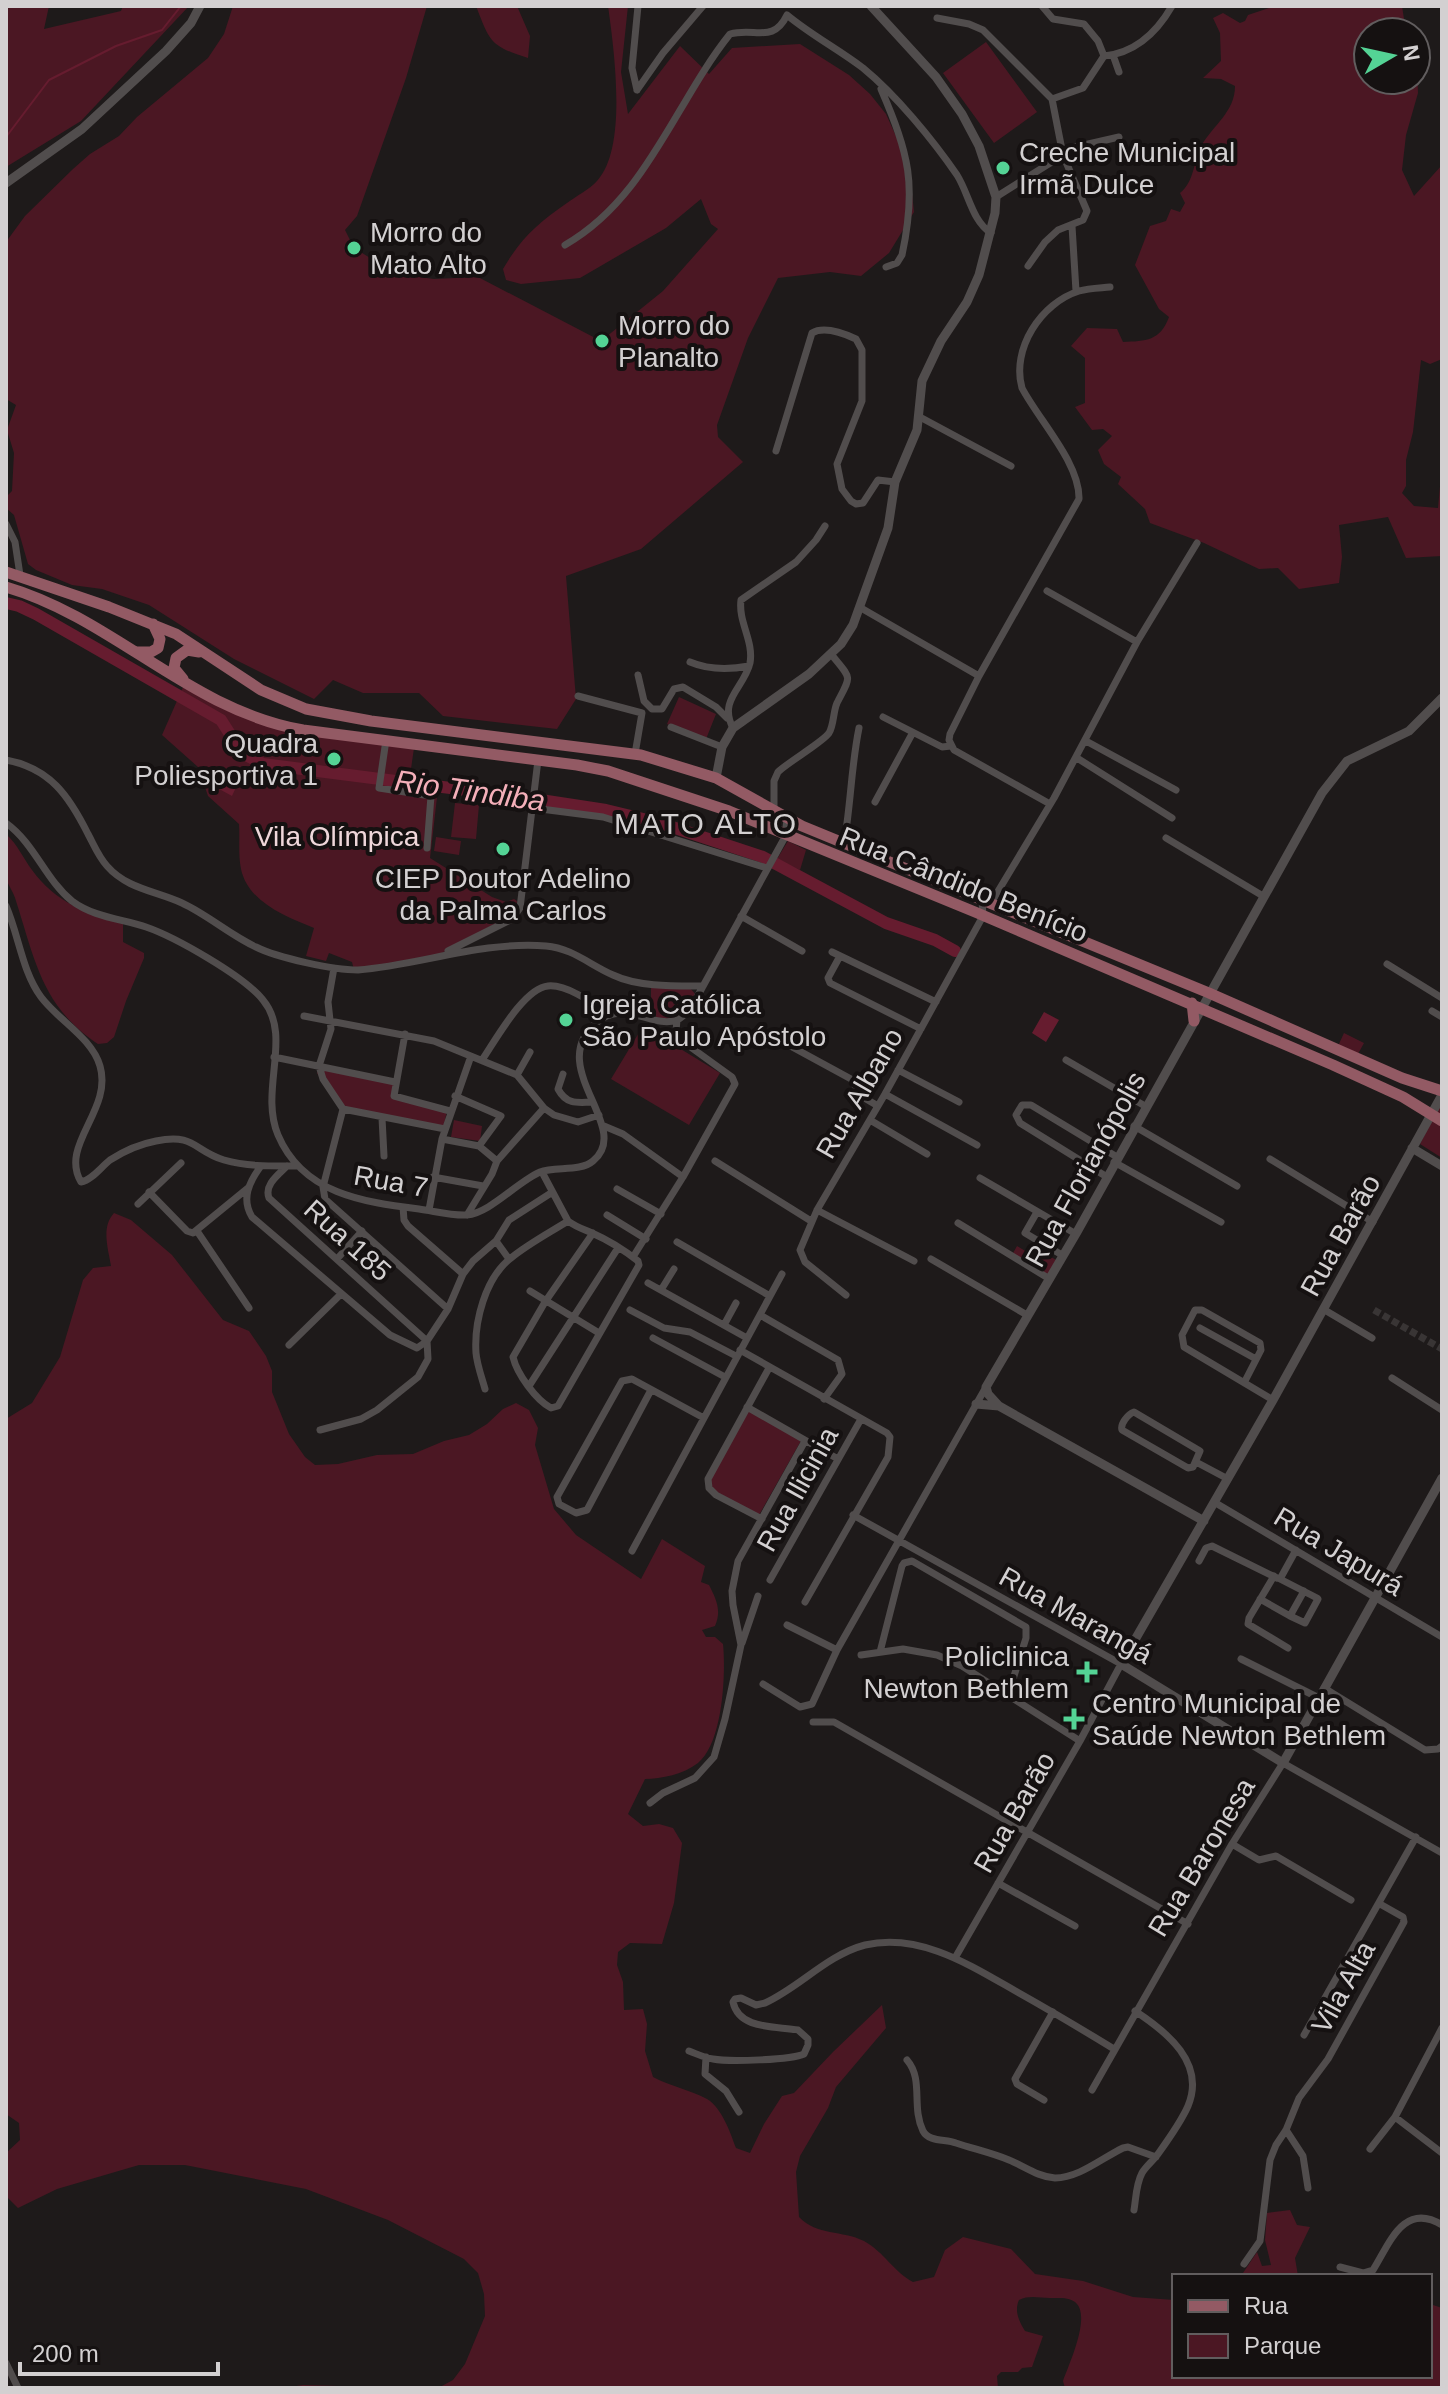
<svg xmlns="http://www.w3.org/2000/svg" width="1448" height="2394" viewBox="0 0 1448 2394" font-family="Helvetica,sans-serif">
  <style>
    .green { fill: #4b1723 }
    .water { fill: #661c2f }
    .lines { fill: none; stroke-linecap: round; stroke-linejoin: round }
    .stream { stroke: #661c2f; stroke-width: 2 }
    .river { stroke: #661c2f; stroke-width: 12 }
    .minor-tunnel { stroke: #393535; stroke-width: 7; stroke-dasharray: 7 3.5; stroke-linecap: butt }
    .minor { stroke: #514d4d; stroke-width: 7 }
    .tertiary { stroke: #514d4d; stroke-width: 9 }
    .primary { stroke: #935a64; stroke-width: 11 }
    .poi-dot { fill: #54d395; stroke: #151111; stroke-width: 3 }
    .labels { text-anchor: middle; stroke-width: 8; stroke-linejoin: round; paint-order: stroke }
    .poi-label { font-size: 28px; fill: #d3d0d1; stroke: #151111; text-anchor: start }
    .park-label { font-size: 28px; fill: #efd7da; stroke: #151111 }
    .street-label { font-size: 28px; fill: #d3d0d1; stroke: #151111 }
    .water-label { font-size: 30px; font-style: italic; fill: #f4afb9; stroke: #151111 }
    .neighbourhood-label { font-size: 30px; letter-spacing: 2px; fill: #d3d0d1; stroke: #151111 }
  </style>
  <rect width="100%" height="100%" fill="#1e1a1a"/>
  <path class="green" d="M6,6H49L44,29L121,11L123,6H189L81,121L6,167Z
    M233,6H427L406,78L357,216L345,230L354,248L396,274L434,279L478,277L601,341L663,291L718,229L711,224L701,199L666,228L580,278L521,284L506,280L503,269C521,238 538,223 567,203C576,196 589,190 597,181C628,148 614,49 608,6H628L621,72L628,114L680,46L709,74L732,48L800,44L849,75L870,94L886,114L909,165L914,212L889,253L861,276L830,272L778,278L748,338L717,425L718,437L743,462L641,549L566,576L576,699L557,729L443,716L419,693H363L333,680L314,699L234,659L149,605L102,589L72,585L36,570L28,564L14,515L6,508V497L12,491L14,453L7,430L16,405L6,399V242L25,216L73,169L90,154L119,136L137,117L208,58L224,34Z
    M476,6H517L530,36L528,58C490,46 490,42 476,6Z
    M1275,6H1402L1406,32H1368V80H1416V44L1418,93L1406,135L1402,170L1414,196L1442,165V359L1430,364L1421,360L1413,432L1406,460V486L1402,493L1414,506L1438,508L1442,465V556L1406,558L1388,517L1339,525L1342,557L1339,583L1299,589L1278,568L1259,569L1204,543L1150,523L1145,509L1118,484L1121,477L1104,464L1098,450L1112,436L1103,429L1092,430L1075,407L1085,403V358L1071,346L1087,328L1117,329L1123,342C1146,341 1160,341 1169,317L1159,309L1135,265L1150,226L1166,221L1171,209L1180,212L1185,203L1180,193C1195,181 1193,162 1201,146C1213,125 1235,112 1235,86L1221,79L1203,78L1221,61L1220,33L1213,18L1223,13L1240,23L1245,21L1248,15Z
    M986,42L1037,112L994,143L943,73Z
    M184,685L230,710L414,748L410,776L439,780L430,858L492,897L506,902L514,899L517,901L516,912L440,954L354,970L352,962L329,953L326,961L306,956L314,928C286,917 248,902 241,869C238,855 240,838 239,824L208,796L198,767L162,735Z
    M679,697L716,714L706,739L667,724Z
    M455,803L479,805L476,839L451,837Z
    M6,834C18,845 23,858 32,870C55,902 87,914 123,924V942L144,953V958L126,1001L114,1037L107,1043L98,1044C42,1007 35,960 16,901C14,893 8,885 6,878C2,866 6,847 6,834Z
    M436,837L461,841L459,855L434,851Z
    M788,841L806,850L800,870L777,859Z
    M651,983L690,988L696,995L689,1011L677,1020L656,1019V1011L651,1009Z
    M643,1026L720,1073L689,1125L611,1079Z
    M1344,1033L1364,1043L1358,1054L1338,1046Z
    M319,1066L395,1082L392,1097L447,1111L443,1129L341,1110L317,1073Z
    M1442,1100V1158L1420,1144Z
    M454,1120L482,1126L480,1141L451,1137Z
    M114,1213L131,1220L172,1255L223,1320L249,1331L266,1356L272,1371V1392L289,1434L305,1457L315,1465L338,1464L377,1455L413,1454L444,1441L469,1435L487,1424L503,1409L516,1403L529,1410L538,1428L535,1445L554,1509L576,1535L641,1579L662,1539L705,1566L701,1582L709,1585C716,1599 722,1610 715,1626L702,1630L706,1637H715L723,1644C726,1673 723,1743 698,1763C684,1774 661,1779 645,1779L628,1814L643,1826L659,1824L673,1828L682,1843L674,1903L662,1944L630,1943L618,1952L617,1965L623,1982L624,2010L643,2009L647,2024L645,2051L653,2077C670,2086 690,2090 707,2099C722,2108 730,2132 736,2148L750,2153L764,2124L782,2096L794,2093L833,2052L882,2005L886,2028L836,2087L828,2108L800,2156L796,2172L799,2217C817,2236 842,2230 864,2241C884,2252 894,2272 913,2282L934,2277L945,2250L963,2237L1011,2249L1035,2274L1083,2281L1133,2297L1174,2300V2376H1430V2304L1442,2308V2388H1065L1063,2381C1069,2364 1092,2315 1075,2302C1069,2297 1058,2298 1050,2298C1039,2298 1029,2295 1019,2300C1014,2311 1019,2321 1025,2331L1043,2336L1032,2367L1022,2368L1018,2372H1001L997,2376L998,2388H421L440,2387L453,2380L465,2364L485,2316L484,2294L478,2273L464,2259L388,2220L306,2189L185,2165H139L57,2189L18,2208L7,2197L6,2193V2153L20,2140L19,2123L6,2114V1419L32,1403L60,1357L83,1280L93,1268L111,1266C108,1248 101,1227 114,1213Z
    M1017,1246L1027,1252L1032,1246L1058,1261L1049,1275L1012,1255Z
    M747,1407L802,1439L759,1515L714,1491L705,1482Z
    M1290,2210L1297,2225L1310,2227L1295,2258L1298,2276H1241L1257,2252L1262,2266L1271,2265L1265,2240L1267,2213Z
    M303,2385L408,2388H283Z"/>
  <path class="water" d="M218,770L239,781L232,796L210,784Z
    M1044,1012L1059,1020L1046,1042L1032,1033Z"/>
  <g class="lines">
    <path class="stream" d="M6,137L49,80L116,46L162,30L181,6"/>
    <path class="river" d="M6,603L19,606L36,614L221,720L242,753L263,764L521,797L606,810L660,823L763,857L886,923L935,940L955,951"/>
    <path class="minor-tunnel" d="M1374,1310L1442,1349"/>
    <path class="minor" d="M1042,6L1053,19L1084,24L1098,41L1104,56
      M937,18L969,24L983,30L1052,99L1063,155L1087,211L1083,220L1058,230L1045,242L1028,266
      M1113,55L1119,72
      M881,89C909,154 917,185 902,255L897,263L886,267
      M637,90L663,53L703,6
      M637,90L632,68L638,6
      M1052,99L1083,88L1104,56C1135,53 1157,32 1172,6
      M1062,150L1119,137
      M996,197L1063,155
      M1072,226L1076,291
      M565,245C647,198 674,104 730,34C755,27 773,44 787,15C811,35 838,49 863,68C896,95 933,140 957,175C969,194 972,221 991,233
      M918,416L1011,466
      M776,451L812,333C824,326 843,333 856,339L862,350V401L837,464L842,489L851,501L856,504L863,503L878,480L895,482
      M6,524L15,542L20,575
      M1047,591L1137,642
      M861,608L979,676
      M690,662C709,670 728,670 749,666
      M638,675L644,701L652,709H662L674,689L683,687L716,707L727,718
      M578,696L642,713L635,754
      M883,717L942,747L951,746
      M671,727L722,747
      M733,728C718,700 744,688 750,663C754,641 738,622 741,600L796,562L816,540L825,526
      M386,740L379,788L431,796L427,848
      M1086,741L1176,790
      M1077,758L1172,818
      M6,760C50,768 69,796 88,834C94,845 98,856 107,866C127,889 156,891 182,903C208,915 230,935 256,947C278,958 333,970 358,970C421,965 481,941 546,946C572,948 590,965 613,975C638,987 675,986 703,986
      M875,802L912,734
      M1050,804L954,750L949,740L950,734L979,676L1079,499C1080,463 1038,419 1022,388C1011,349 1041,303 1079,291C1089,288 1100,288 1110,287
      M533,808L603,817L767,868
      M774,811V781L778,772C788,762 823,742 829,733C834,725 833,712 837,703C852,674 852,680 831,654
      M6,823C35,844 45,879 72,901C93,917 122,919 146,927C175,937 244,976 263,1000C293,1036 259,1090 278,1135C303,1194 363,1202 419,1209C434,1211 452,1216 467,1215C490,1213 517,1182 540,1172C555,1166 580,1172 593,1161C634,1128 544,1067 596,1023C625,998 652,1029 677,1020C682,1018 687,1012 691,1008L785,837L787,818
      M1166,838L1263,896
      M844,843C851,804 851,767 859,728
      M991,903L1054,798L1137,642L1197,543
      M6,906C19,936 22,971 41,997C58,1020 92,1038 100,1066C113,1110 59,1145 81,1182C92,1180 101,1167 110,1160C124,1151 140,1144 156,1141C195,1133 194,1151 224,1160C249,1167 273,1166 298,1166
      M741,916L802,951
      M448,951L512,919L520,908L538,760
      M832,952L936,1002
      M840,956L828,978L830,983L921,1029
      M1387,964L1442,998
      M334,968L328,1002L331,1029L319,1066L323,1079L343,1109L445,1129
      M1432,1011L1442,1017
      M304,1016L434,1041L517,1075L544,1108L554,1115L578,1122L599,1115
      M405,1034L394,1096L450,1111
      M783,1042L851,1079L861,1096L878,1106
      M274,1057L395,1082
      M482,1060C495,1041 524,988 548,986C567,984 594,1004 610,1015
      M1066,1060L1145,1106
      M898,1070L959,1102
      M563,1074L558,1089C566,1104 576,1103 592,1102
      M517,1075L530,1052
      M885,1094L977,1145
      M455,1096L501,1116L479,1146
      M343,1109L323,1187L325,1199L448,1309
      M382,1118L384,1156
      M870,1120L927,1154
      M604,1126L623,1134L683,1177
      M1134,1126L1237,1186
      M442,1139L479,1146L497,1161
      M1270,1159L1373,1222
      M715,1161L811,1221
      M1114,1162L1221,1222
      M261,1166C249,1182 241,1199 252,1217L390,1335L417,1348L427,1341L448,1309L463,1274L473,1261L496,1241L509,1220L551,1193
      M287,1166C278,1175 264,1185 269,1198L427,1341
      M542,1172L568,1221C576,1227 583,1229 592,1233C608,1240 624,1250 638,1261L639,1265L558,1406L551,1408C536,1400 517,1374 513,1357L545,1302L593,1233
      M433,1177L483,1186
      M1107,1177L1020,1123L1016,1115L1022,1105H1031L1117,1157
      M980,1178L1076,1234
      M617,1189L661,1214
      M149,1192L187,1231L193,1233L248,1188
      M138,1204L181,1163
      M403,1207L404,1220L408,1226L463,1274
      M429,1210L442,1139L471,1056
      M817,1210L914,1261
      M1037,1212L1025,1233L1062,1255
      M467,1215L492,1174L497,1161L544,1108
      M607,1215L646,1239
      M958,1223L1048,1278
      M197,1231L249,1308
      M496,1241L509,1259
      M677,1242L770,1296
      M633,1257L683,1177L735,1084L732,1077L678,1038L676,1031L677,1020
      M337,1259L362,1231
      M931,1259L1027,1315
      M648,1283L747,1338
      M661,1290L674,1269
      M530,1291L599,1333
      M846,1295L805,1262L800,1250L817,1210L885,1094L983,916L982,900
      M1323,1309L1372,1338
      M630,1310L664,1328L690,1332L736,1356
      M760,1315L838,1360L842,1374L824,1399
      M724,1325L736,1303
      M1200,1328L1256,1359
      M653,1338L725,1377
      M289,1345L341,1294
      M740,1350L887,1433L890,1437L888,1457L805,1602
      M1392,1378L1442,1410
      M1244,1383L1261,1350L1260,1343L1202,1310H1195L1182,1335L1184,1347L1273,1400
      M529,1386L618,1248
      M485,1389C482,1378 477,1365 476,1353C474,1322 485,1278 511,1258C528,1244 549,1233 568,1221
      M651,1390L587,1510L576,1513L559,1504L557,1497L622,1381L632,1379L702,1417
      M747,1407L838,1459
      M1134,1412L1200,1451L1193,1467L1188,1468L1122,1430C1120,1424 1128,1414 1134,1412Z
      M320,1430L361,1419L377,1410L418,1377L428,1359L427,1341
      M1196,1462L1228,1479
      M1214,1502L1442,1637
      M853,1515L1121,1664L1080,1741L955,1958
      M762,1519L716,1495L709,1488L708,1479L769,1368
      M1296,1550L1280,1579L1317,1598L1318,1599L1305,1623L1290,1616L1304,1591
      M632,1551L782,1274
      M1199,1561L1206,1548L1212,1546L1277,1578
      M1274,1576L1249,1618L1248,1624L1288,1648
      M770,1580L861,1419
      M1260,1599L1290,1616
      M787,1625L837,1650
      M742,1643L758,1596
      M880,1652L902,1566L904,1563L912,1561L1026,1627V1638L1008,1695
      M861,1655L903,1649L937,1655L962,1666L1080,1741
      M1241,1659L1319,1698
      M763,1684L800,1707L812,1704L837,1650L986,1387
      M1324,1688L1425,1750L1438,1749L1442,1746
      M813,1722H834L1188,1924
      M650,1803L663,1793L695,1778L714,1757L725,1719L741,1645L733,1605L732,1591L738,1561L805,1441
      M1232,1844L1259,1860L1276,1856L1351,1900
      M998,1883L1075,1926
      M1304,2035L1416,1837
      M689,2051C697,2054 705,2058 713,2059C729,2062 791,2060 804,2054L808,2045V2039L798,2030C776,2026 739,2030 733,2002L735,1999L741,1998L756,2005L765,2003C800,1987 827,1955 865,1945C921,1932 973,1967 1019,1993C1051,2011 1083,2030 1114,2049
      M706,2057L705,2074L726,2091L739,2112
      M907,2060C924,2080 911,2106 923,2131C929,2142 945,2139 956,2143C974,2149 992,2153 1009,2160C1024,2166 1038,2177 1055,2178C1079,2178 1102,2158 1123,2148L1128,2147L1156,2157
      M1092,2090L1232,1844L1283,1763L1442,1853
      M1044,2100L1017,2084L1015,2079L1053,2012
      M1395,2117L1442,2153
      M1286,2130L1303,2156L1308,2188
      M1370,2149L1395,2117L1442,2028
      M1134,2210C1136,2198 1136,2184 1142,2173C1146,2166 1153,2161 1158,2154C1168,2140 1181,2122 1188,2106C1206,2063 1167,2032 1135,2011
      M1244,2264L1260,2241L1270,2160L1276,2145L1286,2130L1299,2098L1328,2059L1404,1922L1403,1917L1380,1904
      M1340,2267L1363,2273L1373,2270C1389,2245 1403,2201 1442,2225
      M6,2363L18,2388"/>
    <path class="tertiary" d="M6,183L82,129L166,51L191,23L200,6
      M716,778L722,747L733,728L809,674L841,644L853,625L888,528L895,482L917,430L922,381L941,341L967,302L979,275L995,213L996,197L979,146L962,114L936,77L871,6
      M1442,1095L1273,1400L1121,1664L1283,1763L1442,1478
      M1412,1148L1442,1166
      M976,1404L999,1406
      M1204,1521L999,1406L988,1394L986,1387L1077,1232L1322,793L1347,761L1409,731L1442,698"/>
    <path class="primary" d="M6,572L109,607L176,634L261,690L306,709L371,721L641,755L716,778L802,826L1209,993L1402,1078L1442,1091
      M6,587C115,619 189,710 303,730L577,765L608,771L729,811L975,912L1333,1065L1403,1097L1442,1121
      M137,652H151L158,648L160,639L153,624
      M183,679L174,668L176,658L187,650L199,652
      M1192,1003L1194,1021"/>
  </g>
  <g class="poi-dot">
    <circle cx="1003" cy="168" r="8"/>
    <circle cx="354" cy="248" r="8"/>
    <circle cx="602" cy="341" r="8"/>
    <circle cx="334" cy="759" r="8"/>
    <circle cx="503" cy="849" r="8"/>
    <circle cx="566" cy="1020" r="8"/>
    <path d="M1083 1660h8v8h8v8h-8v8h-8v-8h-8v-8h8z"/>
    <path d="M1070 1707h8v8h8v8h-8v8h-8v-8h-8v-8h8z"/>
  </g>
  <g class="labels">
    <g class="poi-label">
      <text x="1019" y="162">Creche Municipal<tspan x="1019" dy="32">Irmã Dulce</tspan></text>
      <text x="370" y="242">Morro do<tspan x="370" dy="32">Mato Alto</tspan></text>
      <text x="618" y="335">Morro do<tspan x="618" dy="32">Planalto</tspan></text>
      <text x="318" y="753" text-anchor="end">Quadra<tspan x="318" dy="32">Poliesportiva 1</tspan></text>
      <text x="503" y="888" text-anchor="middle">CIEP Doutor Adelino<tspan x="503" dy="32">da Palma Carlos</tspan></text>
      <text x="582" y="1014">Igreja Católica<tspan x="582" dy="32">São Paulo Apóstolo</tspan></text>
      <text x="1069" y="1666" text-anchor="end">Policlinica<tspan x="1069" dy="32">Newton Bethlem</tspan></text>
      <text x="1092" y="1713">Centro Municipal de<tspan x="1092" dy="32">Saúde Newton Bethlem</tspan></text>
    </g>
    <g class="park-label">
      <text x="337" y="846">Vila Olímpica</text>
    </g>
    <g class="street-label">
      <text transform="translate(964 884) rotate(22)" y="10">Rua Cândido Benício</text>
      <text transform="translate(859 1093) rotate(-60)" y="10">Rua Albano</text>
      <text transform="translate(1085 1169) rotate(-61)" y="10">Rua Florianópolis</text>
      <text transform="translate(391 1181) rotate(10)" y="10">Rua 7</text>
      <text transform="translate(1340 1235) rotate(-61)" y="10">Rua Barão</text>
      <text transform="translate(348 1240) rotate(42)" y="10">Rua 185</text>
      <text transform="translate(797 1489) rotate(-61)" y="10">Rua Ilicinia</text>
      <text transform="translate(1339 1551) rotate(31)" y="10">Rua Japurá</text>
      <text transform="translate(1076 1615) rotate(29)" y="10">Rua Marangá</text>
      <text transform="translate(1014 1812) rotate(-60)" y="10">Rua Barão</text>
      <text transform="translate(1201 1857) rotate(-59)" y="10">Rua Baronesa</text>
      <text transform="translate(1343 1987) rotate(-61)" y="10">Vila Alta</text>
    </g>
    <g class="water-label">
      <text transform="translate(470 791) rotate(8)" y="10">Rio Tindiba</text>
    </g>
    <g class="neighbourhood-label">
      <text x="706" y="834">MATO ALTO</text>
    </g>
  </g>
  <rect width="1448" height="2394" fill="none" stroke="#d3d0d1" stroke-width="16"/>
  <rect x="1172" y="2274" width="260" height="104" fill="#151111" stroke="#615d5e" stroke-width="2"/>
  <rect x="1188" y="2300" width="40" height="12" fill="#935a64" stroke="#615d5e" stroke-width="2"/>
  <text x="1244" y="2314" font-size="24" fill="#d3d0d1">Rua</text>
  <rect x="1188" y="2334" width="40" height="24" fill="#4b1723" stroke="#615d5e" stroke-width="2"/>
  <text x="1244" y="2354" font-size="24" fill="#d3d0d1">Parque</text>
  <g transform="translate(1392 56) rotate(81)"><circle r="38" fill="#151111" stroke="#615d5e" stroke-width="2"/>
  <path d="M0-6L14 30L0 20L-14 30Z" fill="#54d395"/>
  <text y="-12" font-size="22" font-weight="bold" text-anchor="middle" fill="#d3d0d1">N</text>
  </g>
  <path d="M20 2362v12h198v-12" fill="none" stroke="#d3d0d1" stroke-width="4"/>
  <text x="32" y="2362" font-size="24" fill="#d3d0d1" stroke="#151111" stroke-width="6" paint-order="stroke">200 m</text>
</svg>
